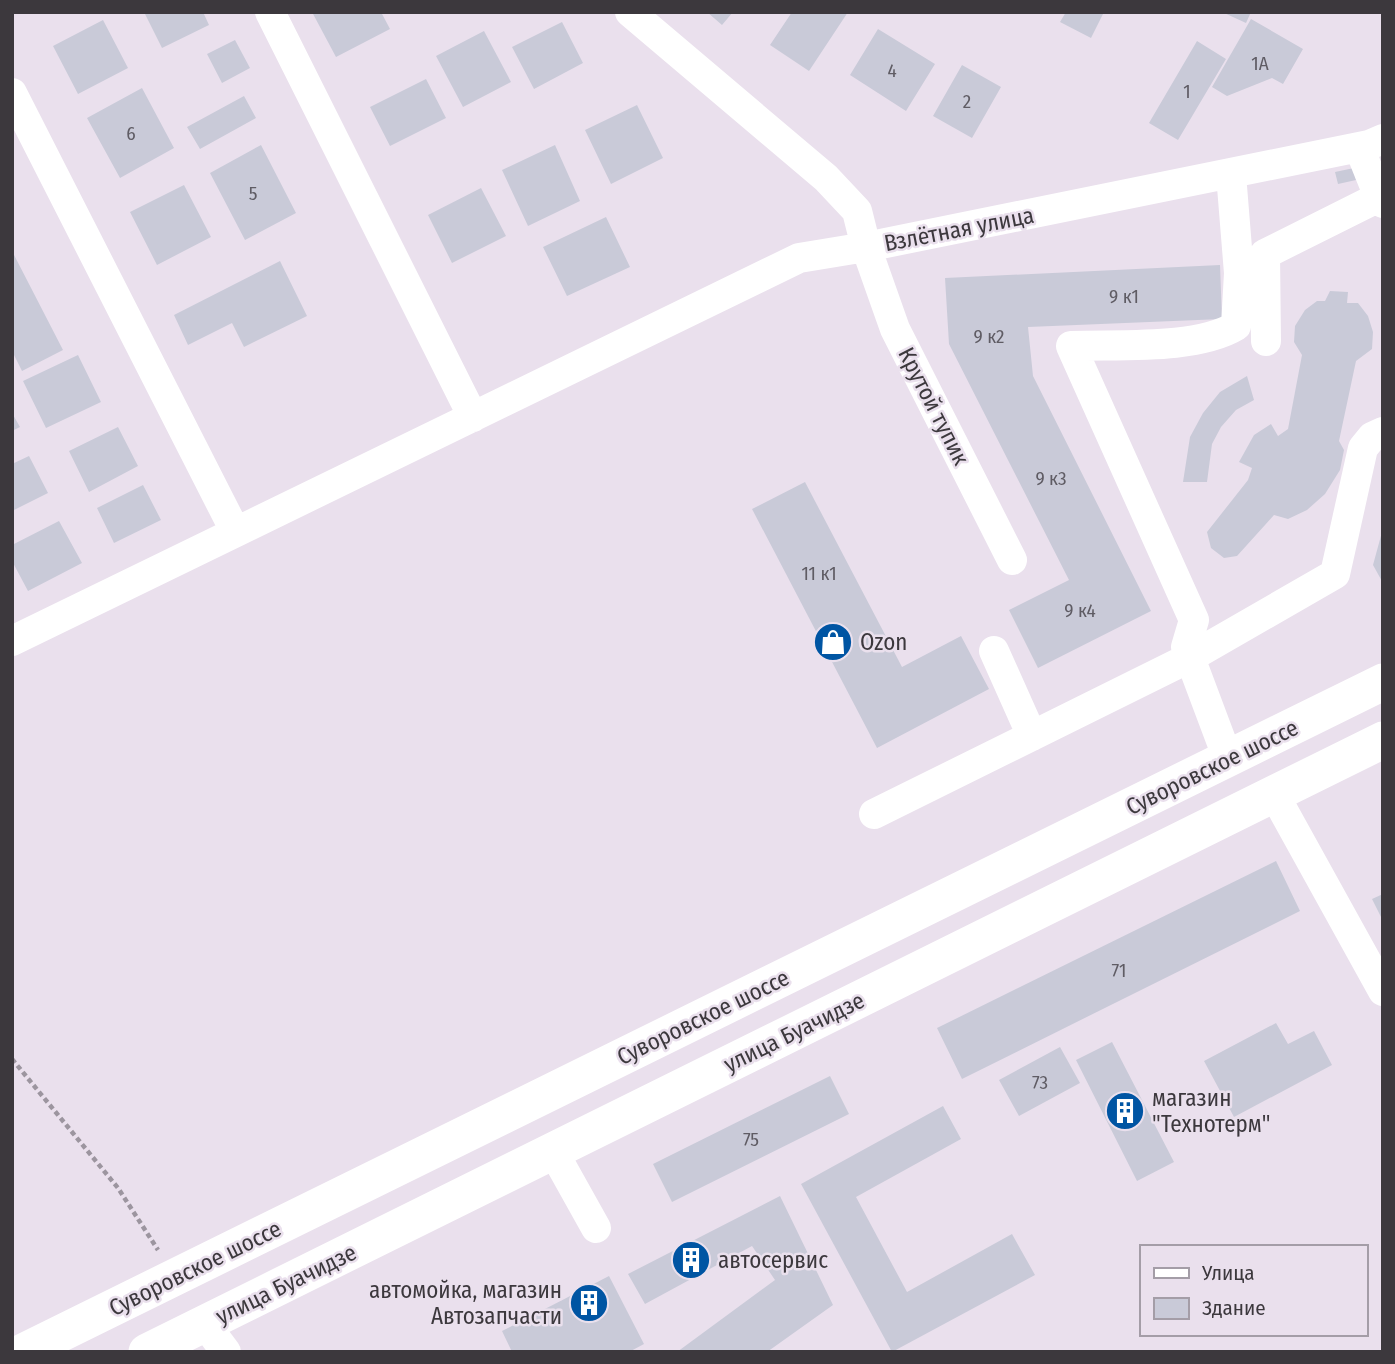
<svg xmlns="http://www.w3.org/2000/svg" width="1395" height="1364" viewBox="0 0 1395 1364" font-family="'Fira Sans Condensed',sans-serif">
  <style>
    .building { fill: #c9cad8 }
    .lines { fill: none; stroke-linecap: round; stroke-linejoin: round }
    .path { stroke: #9c959f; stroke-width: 4.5; stroke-dasharray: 5 3.5; stroke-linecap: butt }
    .minor { stroke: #fff; stroke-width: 30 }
    .major { stroke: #fff; stroke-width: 37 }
    .labels { text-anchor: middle; stroke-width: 5; stroke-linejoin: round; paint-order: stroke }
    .number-label { font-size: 19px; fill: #5f5c64 }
    .street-label { font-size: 23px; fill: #3c383d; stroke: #eae0ed }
    .poi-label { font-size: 23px; fill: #3c383d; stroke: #eae0ed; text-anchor: start }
  </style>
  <rect width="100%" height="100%" fill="#eae0ed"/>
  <path class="building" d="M144,12H203L209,25L162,48Z
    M312,12H381L390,29L336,57Z
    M707,12H733L722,25Z
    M792,12H848L809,71L770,45Z
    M1066,12H1104L1091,38L1060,22Z
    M1222,12H1251L1246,23Z
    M1251,19L1303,49L1283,84L1272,78L1227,96L1212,87Z
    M103,20L128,68L78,94L53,46Z
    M562,22L583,63L534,89L512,47Z
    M878,29L935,64L906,111L850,75Z
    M484,31L511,82L463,107L436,56Z
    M235,40L250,68L222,83L207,54Z
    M1197,41L1226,59L1178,140L1149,123Z
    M962,65L1001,87L972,138L933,116Z
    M426,79L446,118L390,146L370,107Z
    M142,88L174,148L120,178L87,118Z
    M244,96L256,118L200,149L187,127Z
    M637,105L663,158L611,184L585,130Z
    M261,145L296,213L245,240L210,173Z
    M555,145L580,201L528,226L502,170Z
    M1354,168L1356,180L1338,184L1335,172Z
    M184,185L211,237L157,265L130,212Z
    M481,188L506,236L452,263L428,215Z
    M606,217L630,267L567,296L543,247Z
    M12,251L63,350L22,371L12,351Z
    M280,261L307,316L244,347L232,323L188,345L174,315Z
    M1220,265L1222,319L1028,327L1033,376L1151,611L1038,668L1009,610L1069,580L949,344L945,278Z
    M1330,291L1348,292L1347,303H1358L1368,316L1373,332L1372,349L1356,361L1339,441L1344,450L1340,470L1325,494L1307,510L1288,519L1274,515L1237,556L1224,558L1211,548L1207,532L1248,480L1252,468L1239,462L1254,435L1271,424L1278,436L1288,429L1302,355L1294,342L1295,326L1305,310L1317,301H1325Z
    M78,355L101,402L46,428L23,381Z
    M1247,376L1254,400L1236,410L1221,427L1212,444L1207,482H1183L1190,437L1203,413L1220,392Z
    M12,413L20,427L12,431Z
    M118,427L138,466L89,492L69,451Z
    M29,456L48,493L12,511V464Z
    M805,482L902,667L961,636L989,689L877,748L752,509Z
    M143,485L161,520L114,543L97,508Z
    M59,521L82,563L28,591L12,561V545Z
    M1382,532H1383V583L1373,565Z
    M1276,861L1300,911L962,1079L937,1028Z
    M1383,894V921L1372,899Z
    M1276,1023L1288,1044L1314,1031L1332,1065L1234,1117L1204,1061Z
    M1112,1042L1174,1162L1137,1181L1076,1060Z
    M1060,1047L1080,1083L1019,1116L999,1080Z
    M830,1076L849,1114L672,1202L653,1164Z
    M943,1106L961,1139L856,1197L907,1292L1012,1234L1035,1275L892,1352L801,1184Z
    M780,1196L833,1305L767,1352H677L775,1280L752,1246L645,1304L628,1274Z
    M609,1276L644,1344L629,1352H512L502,1331Z"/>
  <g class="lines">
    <path class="path" d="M12,1059L118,1188L158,1250"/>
    <path class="minor" d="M270,12L473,417
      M630,12L826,178L857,211L866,247L1369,145L1383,139
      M12,93L235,531
      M1359,147L1379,197
      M1266,341L1265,254L1379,197L1383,203
      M12,641L799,258L866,247L895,329L1012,560
      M994,651L1032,736
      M1228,759L1186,647L1194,620L1071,346C1119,344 1196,350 1236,326L1239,273L1231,174
      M1274,794L1383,991
      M874,814L1189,658L1335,574L1363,448L1372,437L1383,432
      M553,1151L596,1228
      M205,1324L226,1352"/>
    <path class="major" d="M23,1352L1383,682
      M147,1352L1383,740"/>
  </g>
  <defs>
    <g id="shop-disc" transform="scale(2.0125)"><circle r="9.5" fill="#0055a3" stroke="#eae0ed"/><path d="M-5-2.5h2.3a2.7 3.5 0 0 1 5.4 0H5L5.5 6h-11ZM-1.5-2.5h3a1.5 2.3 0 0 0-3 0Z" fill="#fff"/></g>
    <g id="building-disc" transform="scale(2.0125)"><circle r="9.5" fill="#0055a3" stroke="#eae0ed"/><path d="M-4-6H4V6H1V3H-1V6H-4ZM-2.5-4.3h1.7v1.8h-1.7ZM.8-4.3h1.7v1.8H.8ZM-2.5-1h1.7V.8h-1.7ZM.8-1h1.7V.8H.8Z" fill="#fff"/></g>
  </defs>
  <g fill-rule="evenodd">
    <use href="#shop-disc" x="833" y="642"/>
    <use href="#building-disc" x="1125" y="1111"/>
    <use href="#building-disc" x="691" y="1260"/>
    <use href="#building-disc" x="589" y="1303"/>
  </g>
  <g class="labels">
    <g class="number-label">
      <text x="1260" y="70">1А</text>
      <text x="892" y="77">4</text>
      <text x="1187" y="98">1</text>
      <text x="967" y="108">2</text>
      <text x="131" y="140">6</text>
      <text x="253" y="200">5</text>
      <text x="1124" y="303">9 к1</text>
      <text x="989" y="343">9 к2</text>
      <text x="1051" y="485">9 к3</text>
      <text x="819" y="580">11 к1</text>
      <text x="1080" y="617">9 к4</text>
      <text x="1119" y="977">71</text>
      <text x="1040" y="1089">73</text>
      <text x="751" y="1146">75</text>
    </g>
    <g class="street-label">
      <text transform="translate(959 229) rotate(-11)" y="8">Взлётная улица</text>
      <text transform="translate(934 406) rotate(63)" y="8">Крутой тупик</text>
      <text transform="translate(1212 767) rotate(-26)" y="8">Суворовское шоссе</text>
      <text transform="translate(703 1017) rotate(-26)" y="8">Суворовское шоссе</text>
      <text transform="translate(794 1032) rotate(-26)" y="8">улица Буачидзе</text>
      <text transform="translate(195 1268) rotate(-26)" y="8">Суворовское шоссе</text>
      <text transform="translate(286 1284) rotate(-26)" y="8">улица Буачидзе</text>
    </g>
    <g class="poi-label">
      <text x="860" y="650">Ozon</text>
      <text x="1152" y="1106">магазин<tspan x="1152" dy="26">"Технотерм"</tspan></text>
      <text x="718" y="1268">автосервис</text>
      <text x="562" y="1298" text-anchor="end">автомойка, магазин<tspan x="562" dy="26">Автозапчасти</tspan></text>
    </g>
  </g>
  <rect width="1395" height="1364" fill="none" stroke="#3c383d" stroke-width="28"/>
  <rect x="1140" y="1245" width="228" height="91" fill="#eae0ed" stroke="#a49da7" stroke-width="2"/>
  <rect x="1154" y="1268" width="35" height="10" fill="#ffffff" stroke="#a49da7" stroke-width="2"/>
  <text x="1202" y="1280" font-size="21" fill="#3c383d">Улица</text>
  <rect x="1154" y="1298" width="35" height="21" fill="#c9cad8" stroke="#a49da7" stroke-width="2"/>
  <text x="1202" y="1315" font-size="21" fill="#3c383d">Здание</text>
</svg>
